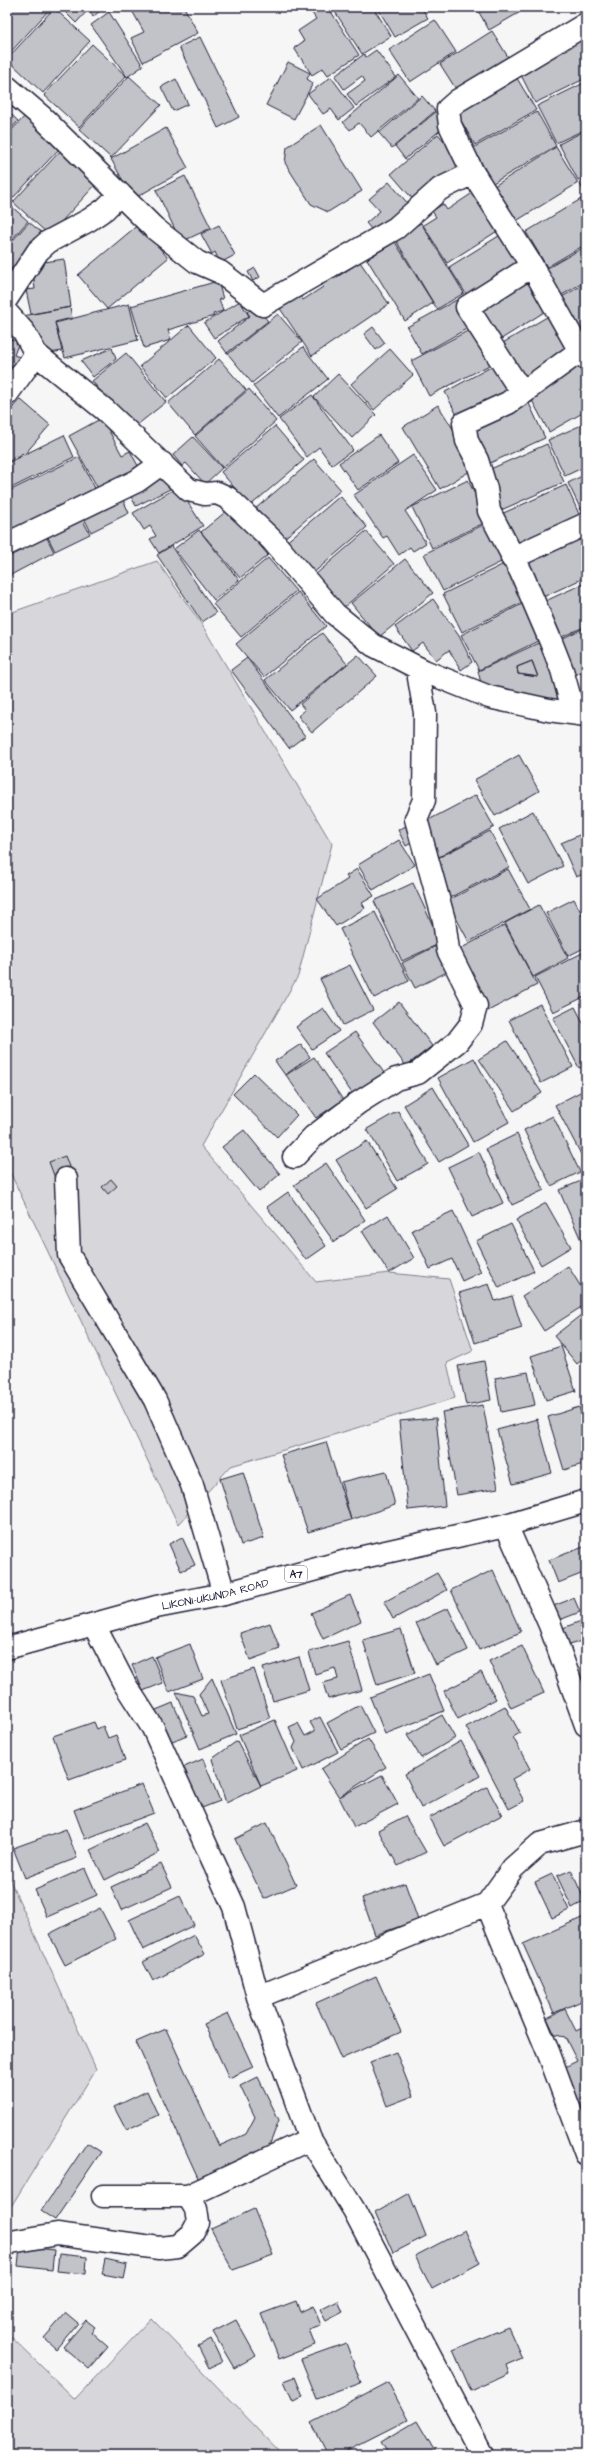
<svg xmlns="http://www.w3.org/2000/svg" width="593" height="2462" viewBox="0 0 593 2462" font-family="'Architects Daughter',sans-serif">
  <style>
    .green { fill: #d7d7db; stroke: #7c7c8b }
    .building { fill: #c2c2c9; stroke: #22223b; fill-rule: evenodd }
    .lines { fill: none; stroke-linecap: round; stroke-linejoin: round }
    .minor-casing { stroke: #22223b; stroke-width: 25 }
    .highway-casing { stroke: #22223b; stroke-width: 25 }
    .minor { stroke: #fff; stroke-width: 22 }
    .highway { stroke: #fff; stroke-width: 22 }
    .labels { text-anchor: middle; stroke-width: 4; stroke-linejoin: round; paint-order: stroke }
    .shield { fill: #fff; stroke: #646476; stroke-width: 1 }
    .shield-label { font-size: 10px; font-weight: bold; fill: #22223b }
    .street-label { font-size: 11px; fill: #22223b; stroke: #fff }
  </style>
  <rect width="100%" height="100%" fill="#f6f6f7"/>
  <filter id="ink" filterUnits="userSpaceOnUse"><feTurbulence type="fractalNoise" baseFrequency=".025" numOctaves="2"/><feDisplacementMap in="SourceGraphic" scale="8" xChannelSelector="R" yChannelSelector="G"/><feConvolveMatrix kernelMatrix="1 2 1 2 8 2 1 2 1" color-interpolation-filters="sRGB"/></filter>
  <g filter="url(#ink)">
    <path class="green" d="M157,561L202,625L332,844L298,976L201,1146L316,1282L389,1273L449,1279L473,1351L447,1363L455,1398L231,1466L178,1524L7,1166V614Z
      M7,1874L96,2069L7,2213Z
      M151,2318L283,2455H7V2333L75,2399Z"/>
    <path class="building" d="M7,7H45L49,10L7,56Z
      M60,7H86L88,10L76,23Z
      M88,7H104L93,17Z
      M130,7H184L198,33L143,62L131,38L144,32Z
      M314,7H328L359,55L328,75L323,68L312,75L294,48L304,41L298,31L316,19L310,10Z
      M332,7H373L391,36L362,54Z
      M377,7H421L428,18L395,37Z
      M476,7H529L489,30Z
      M54,8L90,41L43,93L7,59Z
      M109,12L143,66L127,77L91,25Z
      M435,20L456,52L410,82L389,50Z
      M492,31L513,65L461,97L440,64Z
      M581,35L586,45V78L535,103L517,67Z
      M200,37L239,117L218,128L179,47Z
      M92,44L126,76L79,127L44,95Z
      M376,50L396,77L356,106L347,94L365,81L362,76L344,89L335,76L364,54L366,57Z
      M288,62L310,73L307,79L313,83L294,119L266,105Z
      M399,75L418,98L371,137L359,123L350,130L343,122Z
      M515,75L536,110L475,145L455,110Z
      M129,76L161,105L111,158L79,129Z
      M331,77L354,108L339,120L331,109L323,114L308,94Z
      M176,79L188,104L173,111L161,87Z
      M586,82V129L556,143L537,106Z
      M422,96L435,111L392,148L379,133Z
      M7,110L18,121L7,133Z
      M438,110L449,123L405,159L395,146Z
      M537,112L556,146L493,183L473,148Z
      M25,116L60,148L11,200L7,196V135Z
      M321,125L362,191L328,212L311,204L285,163L287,147Z
      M166,128L188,168L133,199L111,159Z
      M586,130V176L578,180L559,144Z
      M438,134L464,164L417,204L391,174Z
      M556,147L578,183L513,223L491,188Z
      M62,149L98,182L49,235L13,202Z
      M185,176L211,228L181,242L156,190Z
      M586,178V196L579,182Z
      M389,182L411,207L377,236L366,223L380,211L369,199Z
      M474,192L499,230L447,263L423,225L436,217L432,211L443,204L447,210Z
      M581,199L586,207V244L547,267L526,232Z
      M10,205L28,221L7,245V209Z
      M29,222L48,238L7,284V247Z
      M421,223L464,293L437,309L392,234L406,231Z
      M139,224L168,258L107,309L78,275Z
      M219,225L235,255L220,263L215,252L212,254L201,234Z
      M502,234L523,269L470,300L449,267Z
      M395,242L433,303L405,321L367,259Z
      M586,246V281L555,299L539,273Z
      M64,259L71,307L31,314L26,290L35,289L32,264Z
      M360,262L389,304L312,356L279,307L299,295L303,300L323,287L321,284L333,276L334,279Z
      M255,268L260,277L253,281L248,272Z
      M528,275L549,309L495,343L473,308Z
      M218,281L223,299H219L223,311L213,314L214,316L168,330L171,340L144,348L131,306Z
      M586,283V336L579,340L555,301Z
      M460,298L475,324L422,354L407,327Z
      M240,301L249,316L214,338L204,323Z
      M129,304L138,340L65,358L55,323Z
      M255,306L268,321L227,353L218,341L250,316L247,312Z
      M70,307L72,318L55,322L62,351L44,354L23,316Z
      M278,314L302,342L252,383L228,354Z
      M552,314L572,349L518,382L496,347Z
      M189,325L216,358L167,398L140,366Z
      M477,326L495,362L429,396L411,361Z
      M373,327L385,343L376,350L364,334Z
      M7,338L19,342L14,355L25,359L19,377L7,372Z
      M303,347L328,379L278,418L253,386Z
      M112,348L116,359L93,377L81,361Z
      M390,349L413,375L374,410L351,384Z
      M126,353L166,402L132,429L92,381Z
      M219,359L246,390L195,435L168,403Z
      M586,360V411L549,432L528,393Z
      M500,362L516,392L460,421L445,392Z
      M338,374L376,415L352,438L314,397Z
      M249,389L276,421L223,468L195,436Z
      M312,395L353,450L332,465L319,447L307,457L279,419Z
      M526,397L545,438L488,464L469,423Z
      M20,399L50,425L24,455L22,453L18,458L15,456L10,462L7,460V414Z
      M438,405L477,467L440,489L403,427Z
      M102,418L122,455L130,451L142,473L101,494L69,436Z
      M586,423V466L565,476L548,440Z
      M275,426L304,460L250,506L221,472Z
      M64,435L74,457L7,490V463Z
      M379,435L398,463L358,490L339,463Z
      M193,437L222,468L205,484L186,463L182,466L173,455Z
      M547,444L564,482L499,511L486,471Z
      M413,455L437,490L405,511L426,543L413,551L410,547L399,555L387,536L383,538L354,495Z
      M79,457L98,494L10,537L7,530V492Z
      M314,459L341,490L282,540L255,509Z
      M162,472L170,489L136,506L127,489Z
      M586,474V520L568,483Z
      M468,480L488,521L432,548L412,507Z
      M566,485L583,523L516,553L499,515Z
      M178,487L203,526L159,553L150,539L156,536L150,526L144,530L133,513Z
      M120,493L129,513L91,532L81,512Z
      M340,496L367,527L311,575L284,544Z
      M229,509L268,555L240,578L201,532Z
      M78,511L90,534L55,551L43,528Z
      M487,523L505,560L443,591L424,554Z
      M43,530L54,552L7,577V549Z
      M199,530L239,580L214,600L174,549Z
      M366,531L394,564L343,608L315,575Z
      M582,531L586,540V577L543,597L525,559Z
      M171,546L216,613L202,622L157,555Z
      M268,558L296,591L241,637L213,604Z
      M405,559L433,593L379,637L351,603Z
      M506,563L525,601L462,632L443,594Z
      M585,583L586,626L557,639L541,603Z
      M298,592L326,626L264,677L236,644Z
      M433,599L459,636L472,662L461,670L449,650L436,660L423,643L412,651L395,627Z
      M526,602L544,638L479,670L461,635Z
      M586,627V670L573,676L557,641Z
      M322,633L347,664L290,710L265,680Z
      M545,640L558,676V701L482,687L478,671ZM532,661L538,677L518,674L517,667Z
      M358,655L377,676L312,732L298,716L305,710L300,704Z
      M247,658L305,736L289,748L231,670Z
      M532,661L538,677L518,674L517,667Z
      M519,755L539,791L495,816L474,780Z
      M476,795L494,827L437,858L419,825Z
      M533,811L563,866L528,884L499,829Z
      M408,825L415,841L406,846L398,830Z
      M490,831L509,867L449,898L430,862Z
      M586,832V873L576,877L561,843Z
      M399,840L415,865L373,890L358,865Z
      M357,869L374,896L362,903L365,908L336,926L317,899L348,879L346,876Z
      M508,869L530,909L469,942L447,901Z
      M413,883L441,943L402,961L374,901Z
      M586,883V894L582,885Z
      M574,899L586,922V947L568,956L546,913Z
      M539,905L568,958L533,977L505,923Z
      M375,912L409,981L374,998L340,929Z
      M505,925L537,985L488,1011L456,951Z
      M440,944L453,969L415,988L402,963Z
      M586,951V996L553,1012L535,977Z
      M350,965L373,1010L343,1025L320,979Z
      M399,1002L432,1046L406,1066L373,1022Z
      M540,1004L573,1067L541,1083L509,1020Z
      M575,1007L586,1028V1065L579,1068L553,1018Z
      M323,1008L339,1031L312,1049L296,1027Z
      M355,1032L387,1077L356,1099L324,1053Z
      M507,1041L542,1093L514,1111L479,1059Z
      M301,1044L310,1057L285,1075L275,1061Z
      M314,1057L343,1100L316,1118L286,1075Z
      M474,1058L509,1122L473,1142L438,1078Z
      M254,1073L297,1115L277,1137L233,1094Z
      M433,1087L468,1145L439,1162L404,1105Z
      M586,1089V1157L583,1158L555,1105Z
      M398,1111L428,1164L397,1181L367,1129Z
      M553,1116L580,1172L551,1186L524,1130Z
      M244,1130L280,1174L259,1192L222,1147Z
      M517,1134L544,1190L512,1205L486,1149Z
      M367,1141L397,1189L366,1208L336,1160Z
      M479,1152L503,1203L472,1217L448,1167Z
      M65,1156L71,1172L55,1178L49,1162Z
      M326,1163L365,1220L334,1242L294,1185Z
      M111,1179L117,1186L108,1194L102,1187Z
      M586,1179V1246L584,1247L559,1190Z
      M288,1192L326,1246L306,1260L267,1207Z
      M546,1203L571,1247L541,1265L516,1220Z
      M453,1211L481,1272L462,1281L452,1259L430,1269L412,1230Z
      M388,1215L414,1258L389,1273L362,1231Z
      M511,1224L534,1271L499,1288L476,1241Z
      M568,1266L586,1295V1304L544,1331L522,1296Z
      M489,1284L495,1301L512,1296L522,1328L475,1343L459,1293Z
      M586,1311V1356L577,1364L554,1336Z
      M561,1346L576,1391L546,1400L531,1356Z
      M484,1361L491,1400L466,1405L458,1366Z
      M528,1372L535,1405L501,1412L495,1378Z
      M483,1405L498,1488L457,1495L442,1412Z
      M579,1407L586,1430V1463L564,1470L548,1417Z
      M436,1418L445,1506L408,1510L399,1421Z
      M537,1419L552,1473L513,1484L497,1430Z
      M326,1442L351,1520L308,1532L281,1455Z
      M386,1471L395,1505L351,1520L341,1482Z
      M243,1472L264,1538L241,1545L220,1479Z
      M182,1537L195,1565L181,1571L169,1544Z
      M586,1546V1572L558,1583L549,1560Z
      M493,1570L521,1632L479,1650L451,1590Z
      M437,1573L447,1590L393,1619L384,1602Z
      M350,1595L361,1621L323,1639L311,1613Z
      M574,1598L580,1612L557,1621L551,1607Z
      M448,1608L468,1650L436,1665L416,1623Z
      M586,1619V1639L565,1647L558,1630Z
      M270,1623L280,1649L250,1660L240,1633Z
      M401,1629L415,1673L377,1685L363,1640Z
      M348,1641L362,1690L328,1699L323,1683L338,1679L335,1668L315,1674L309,1652Z
      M190,1644L203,1679L169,1692L155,1657Z
      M522,1646L544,1693L511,1708L489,1661Z
      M152,1656L163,1683L143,1691L132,1665Z
      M299,1657L309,1690L273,1701L263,1668Z
      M254,1669L270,1718L237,1729L221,1680Z
      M481,1672L496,1699L458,1719L444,1691Z
      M429,1674L444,1711L385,1734L370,1697Z
      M212,1678L236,1734L200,1749L176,1692L193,1696L202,1716L208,1714L199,1694Z
      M173,1703L187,1735L165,1744L151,1712Z
      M360,1705L374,1733L341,1749L327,1723Z
      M505,1706L520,1733L513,1737L530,1769L512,1779L524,1801L509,1809L466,1727Z
      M442,1715L455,1738L421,1758L407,1735Z
      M320,1717L338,1752L303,1770L293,1748L296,1742L289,1727L298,1723L305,1736L315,1731L310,1722Z
      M275,1720L297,1771L261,1786L239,1735Z
      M94,1722L97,1729L103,1726L108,1738L116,1735L125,1760L69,1780L53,1736Z
      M368,1739L386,1767L339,1797L321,1769Z
      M237,1741L261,1786L226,1803L212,1759Z
      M461,1741L480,1776L421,1808L405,1774Z
      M203,1759L220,1801L194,1811L177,1770Z
      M382,1775L398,1804L354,1827L339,1797Z
      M142,1784L154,1813L85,1839L74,1810Z
      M487,1787L502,1815L444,1846L429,1818Z
      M405,1816L426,1852L398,1866L378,1830Z
      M145,1823L160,1852L105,1880L90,1850Z
      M267,1823L296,1885L264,1899L235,1839Z
      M66,1829L77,1858L25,1878L13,1848Z
      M161,1864L172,1887L121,1910L111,1887Z
      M85,1868L97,1895L47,1917L35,1890Z
      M571,1870L585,1901L572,1908L557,1876Z
      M552,1874L569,1910L552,1918L535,1882Z
      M405,1883L418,1920L375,1935L362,1898Z
      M180,1896L194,1925L143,1950L129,1920Z
      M100,1908L116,1939L65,1965L49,1934Z
      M586,1916V1999L554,2013L523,1944Z
      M194,1935L205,1954L153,1981L143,1962Z
      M376,1976L401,2032L341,2059L316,2003Z
      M565,2009L576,2031L586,2026L585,2118L561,2069L577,2061L565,2037L555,2035L547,2018Z
      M228,2013L253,2067L229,2078L204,2024Z
      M166,2029L219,2146L246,2134L255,2117L240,2086L258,2077L279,2120L268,2149L199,2180L136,2042Z
      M396,2052L413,2096L387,2106L370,2062Z
      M147,2091L158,2115L126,2130L114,2107Z
      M87,2143L101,2152L55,2220L41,2211Z
      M409,2193L426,2236L393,2253L375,2212Z
      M254,2209L273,2255L233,2270L211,2229Z
      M465,2230L480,2263L432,2289L415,2256Z
      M20,2246L54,2250L52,2270L18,2266Z
      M59,2254L87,2257L86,2274L57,2271Z
      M105,2259L127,2264L124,2278L102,2274Z
      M296,2301L300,2312L313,2306L321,2325L309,2329L315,2345L279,2359L261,2314Z
      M338,2301L343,2312L326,2321L320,2310Z
      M66,2313L78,2323L56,2349L44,2338Z
      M86,2320L95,2327L91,2332L108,2347L89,2369L63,2347Z
      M236,2320L256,2356L234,2368L213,2332Z
      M508,2327L522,2358L506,2365L509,2374L471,2391L453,2350Z
      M211,2339L222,2362L209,2368L198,2346Z
      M346,2343L361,2383L317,2399L301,2359Z
      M295,2377L303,2397L293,2401L284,2381Z
      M388,2382L408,2420L339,2455H328L311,2422Z
      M417,2421L437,2455H389L381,2442Z"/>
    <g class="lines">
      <g class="minor-casing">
        <path id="minor" d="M7,87L42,117L154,228L197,262L220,272L263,305L396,228L440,189L473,173L450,125L448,109L457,101L586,24
          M473,173L532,266L467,307L513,379L525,392
          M532,266L580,351L586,358
          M7,298L38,251L48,242L89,220L105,209L120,194
          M7,313L24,332L36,354L105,410L189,490L205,494L217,493L228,498L272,540L335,614L373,645L424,671L489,697L549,710L586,715
          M7,394L36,354
          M7,544L137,481L162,463
          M512,558L586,524
          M574,713L562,670L551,642L521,572L489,511L486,489L477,460L467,441L464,423L508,403L580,351
          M294,1157L313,1137L358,1103L396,1079L418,1073L457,1042L471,1024L476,1006L448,950L444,920L416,819L424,800L425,713L419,678L424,671
          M66,1179L69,1255L155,1400L192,1485L224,1594
          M506,1525L550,1625L586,1725
          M94,1625L124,1683L153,1728L234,1907L258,1997L310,2139L354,2210L482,2455
          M487,1904L549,2054L586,2154
          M258,1997L487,1904L513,1868L540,1844L586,1831
          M103,2196H188L310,2139
          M7,2245L11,2242L57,2234L159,2248L178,2246L192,2234L198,2223L196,2209L188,2196"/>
      </g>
      <g class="highway-casing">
        <g id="highway">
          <path id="s1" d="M7,1648L156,1607L224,1594L350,1560L506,1525L586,1501"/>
        </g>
      </g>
      <use href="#minor" class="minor"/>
      <use href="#highway" class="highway"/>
    </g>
  </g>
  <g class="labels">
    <rect class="shield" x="285" y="1566" width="22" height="16" rx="3"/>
    <g class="shield-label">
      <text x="296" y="1578">A7</text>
    </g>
    <g class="street-label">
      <text dy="4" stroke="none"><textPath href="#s1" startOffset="215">LIKONI-UKUNDA ROAD</textPath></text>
    </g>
  </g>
  <rect width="593" height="2462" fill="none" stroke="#fff" stroke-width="24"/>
  <rect x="12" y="12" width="569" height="2438" fill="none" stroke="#22223b" stroke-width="1.5" filter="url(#ink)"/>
</svg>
